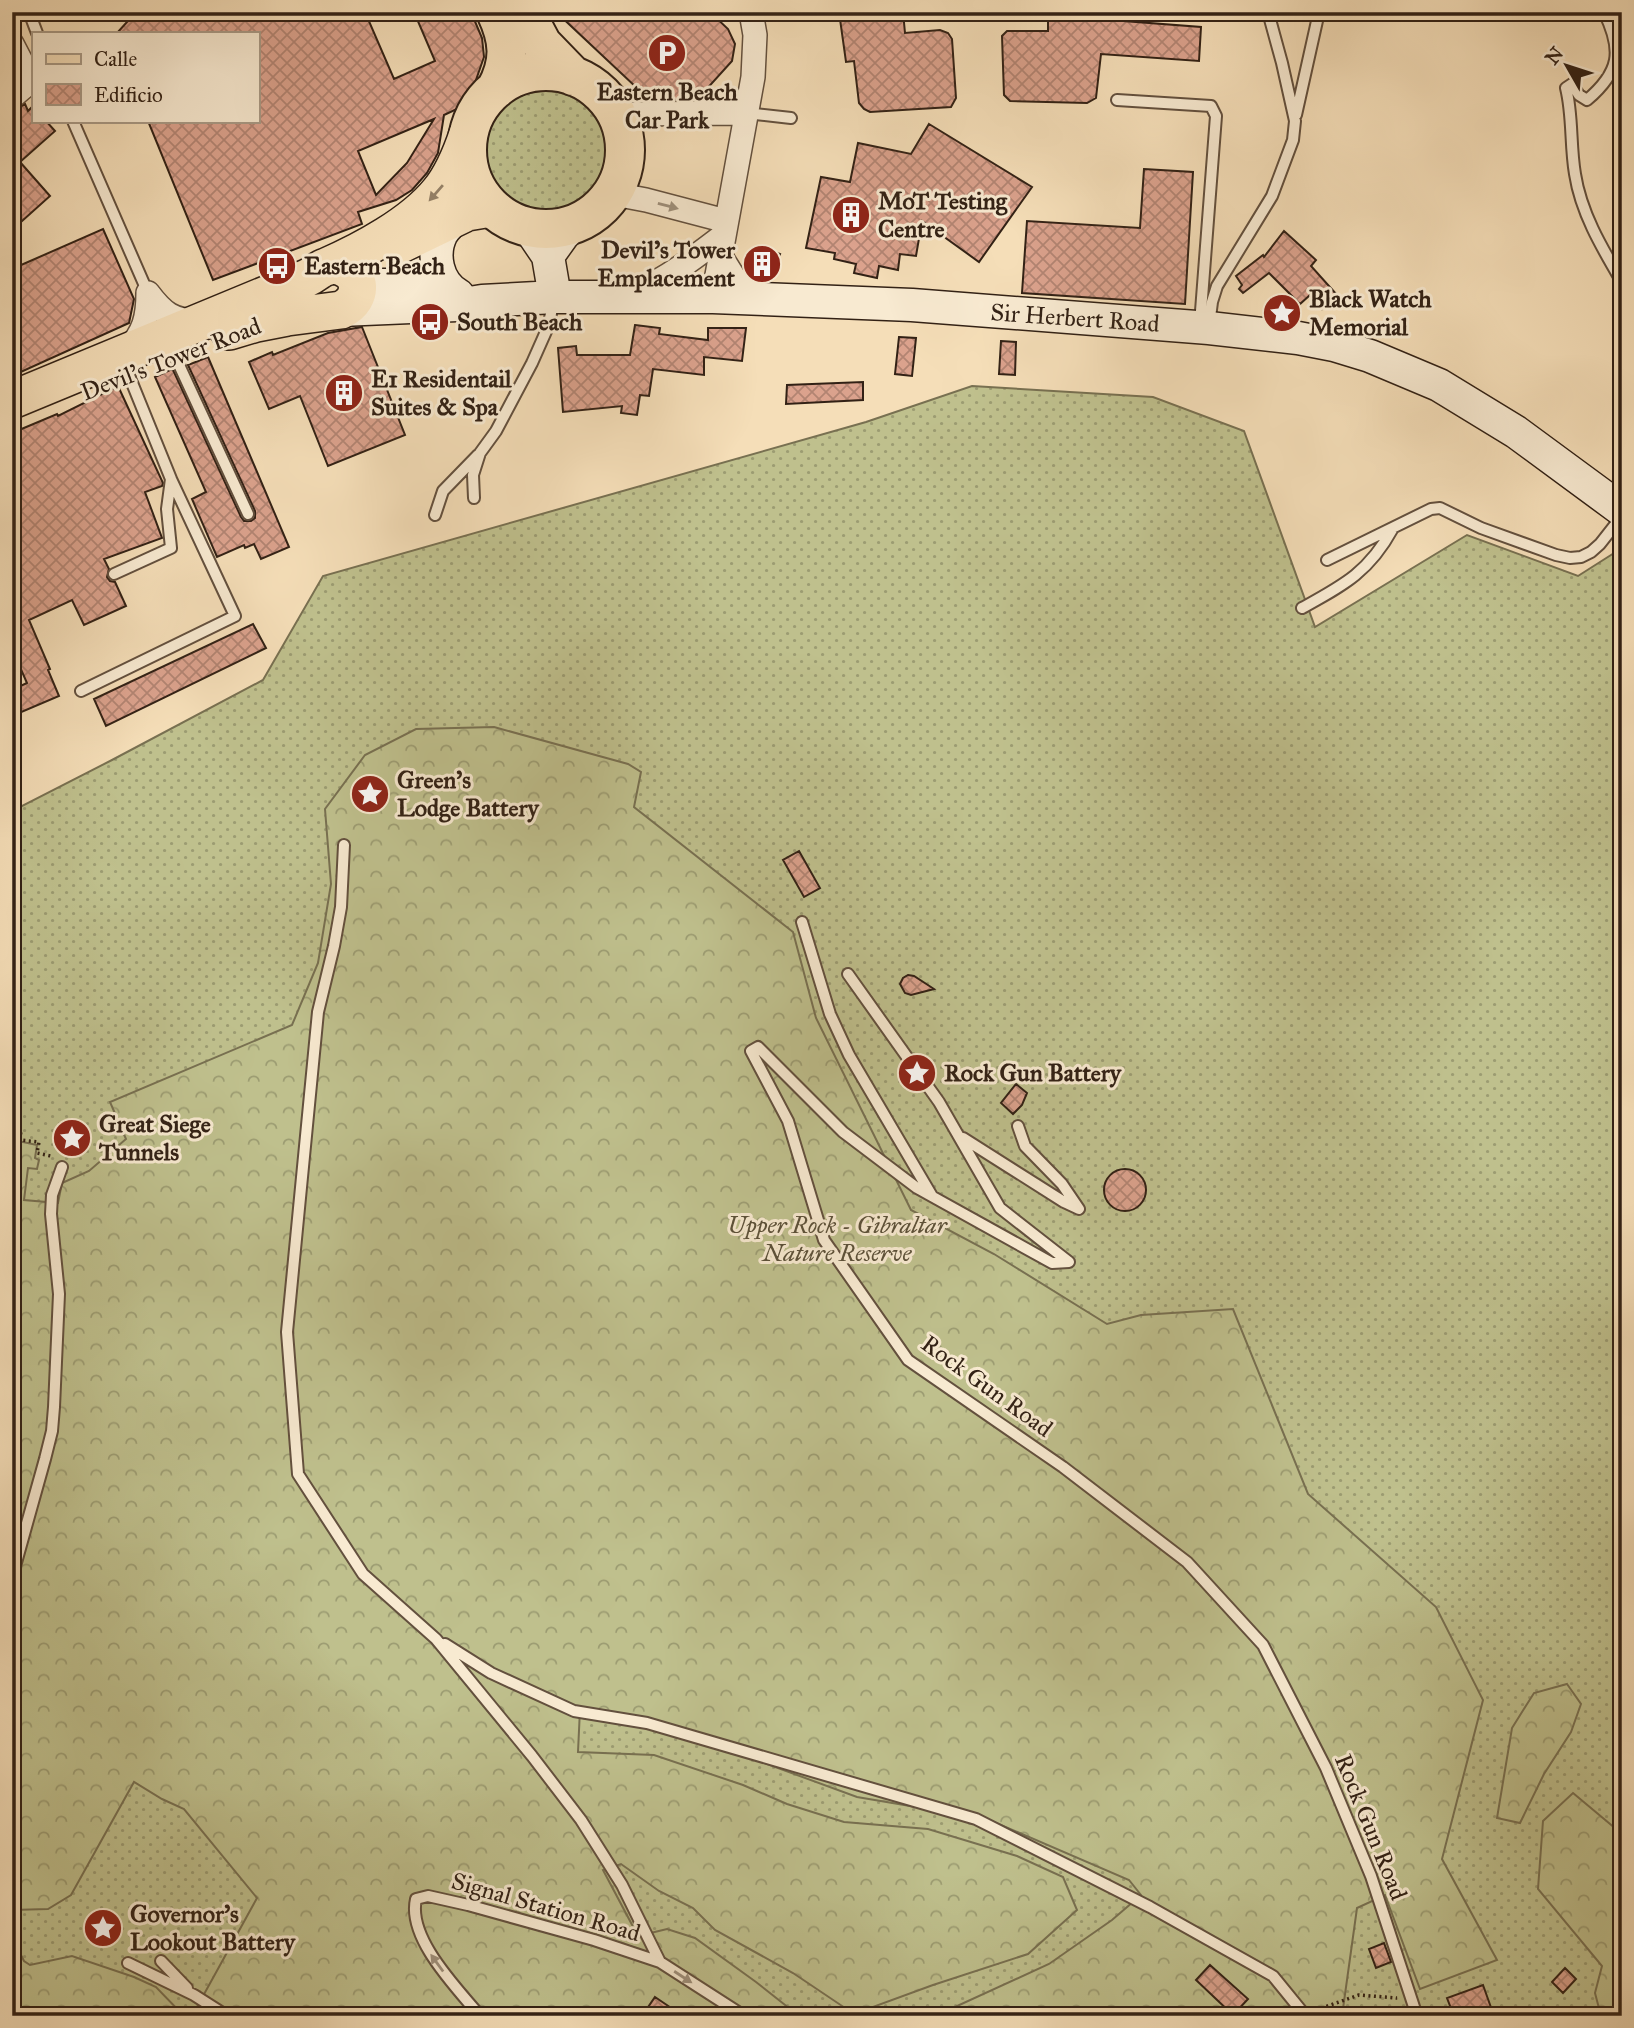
<svg xmlns="http://www.w3.org/2000/svg" width="1634" height="2028" viewBox="0 0 1634 2028" font-family="'IM FELL Great Primer',serif">
  <style>
    .grass { fill: url(#grass-dots); stroke: #787051; stroke-width: 2 }
    .forest { fill: url(#forest-crowns); stroke: #787051; stroke-width: 2 }
    .building { fill: url(#building-cross-hatch); stroke: #322115; stroke-width: 2; fill-rule: evenodd }
    .lines { fill: none; stroke-linecap: round; stroke-linejoin: round }
    .lane-casing { stroke: #63503e; stroke-width: 14 }
    .street-casing { stroke: #63503e; stroke-width: 26 }
    .secondary-casing { stroke: #322115; stroke-width: 35 }
    .primary-casing { stroke: #322115; stroke-width: 40 }
    .highway-casing { stroke: #322115; stroke-width: 42 }
    .path { stroke: #322115; stroke-width: 3.5; stroke-dasharray: 2 3.5; stroke-linecap: butt }
    .lane { stroke: #f8ead1; stroke-width: 10 }
    .street { stroke: #f8ead1; stroke-width: 23 }
    .secondary { stroke: #f8ead1; stroke-width: 32 }
    .primary { stroke: #f5deb8; stroke-width: 37 }
    .highway { stroke: #f5deb8; stroke-width: 38 }
    .oneway { fill: #948066 }
    .oneway2 { fill: #9f907c }
    .labels { text-anchor: middle; stroke-width: 6; stroke-linejoin: round; paint-order: stroke }
    .poi-label { font-size: 24px; font-weight: bold; fill: #322115; stroke: #f8ead1; text-anchor: start }
    .street-label { font-size: 24px; fill: #322115; stroke: #f8ead1 }
    .park-label { font-size: 24px; font-style: italic; fill: #5c5139; stroke: #f8ead1 }
  </style>
  <defs>
    <pattern id="grass-dots" width="8" height="8" patternUnits="userSpaceOnUse" patternTransform="scale(1.75)"><rect width="8" height="8" fill="#bfc08d"/><path d="M2 2h.1M6 6h.1" fill="none" stroke="#9c9c72" stroke-width="1.8" stroke-linecap="round"/></pattern>
    <pattern id="forest-crowns" width="20" height="18" patternUnits="userSpaceOnUse" patternTransform="scale(1.75)"><rect width="20" height="18" fill="#bfc08d"/><path d="M2 6a3 3 0 1 1 6 0M12 15a3 3 0 1 1 6 0" fill="none" stroke="#9c9c72"/></pattern>
    <pattern id="building-cross-hatch" width="8" height="8" patternUnits="userSpaceOnUse" patternTransform="scale(1.75)"><rect width="8" height="8" fill="#dba28d"/><path d="M0 0l8 8M0 8l8-8" fill="none" stroke="#b28472"/></pattern>
  </defs>
  <rect width="100%" height="100%" fill="#f5deb8"/>
  <filter id="stains"><feTurbulence type="fractalNoise" baseFrequency=".00286" numOctaves="4"/><feColorMatrix values="0 0 0 0 .2 0 0 0 0 .09 0 0 0 0 .02 0 0 0 .5 -.17"/></filter>
  <radialGradient id="worn" r=".72"><stop offset=".6" stop-color="#630" stop-opacity="0"/><stop offset="1" stop-color="#630" stop-opacity=".3"/></radialGradient>
  <path class="grass" d="M483 153a62 62 0 1 1 124 0a62 62 0 1 1-124 0Z
    M972,386L1153,397L1244,431L1315,627L1467,535L1578,576L1622,548V2016H12V811L112,760L263,680L323,576L866,422Z"/>
  <path class="forest" d="M494,727L628,764L641,772L634,807L793,932L816,1018L911,1210L994,1254L1107,1324L1141,1315L1233,1309L1308,1494L1436,1607L1483,1700L1442,1859L1497,1960L1420,1989L1385,1895L1357,1908L1342,2016H943L944,2012L1049,1964L1112,1920L1141,1895L1129,1880L987,1819L857,1797L647,1720L580,1709L578,1752L654,1755L743,1785L787,1804L844,1822L928,1829L1017,1856L1063,1877L1077,1910L1028,1954L933,1985L854,2014L793,1973L715,1930L693,1908L659,1891L621,1864L603,1870L638,1936L667,1929L695,1938L756,1982L799,2016H192L257,1898L184,1809L162,1799L134,1782L71,1895L48,1909L12,1910V1132H19L18,1141L37,1145L35,1158L39,1160L37,1169L28,1168L24,1200L58,1203L62,1183L89,1171L126,1139L110,1102L292,1025L318,963L331,884L325,809L365,755L416,729Z
    M1567,1684L1581,1704L1571,1732L1544,1774L1520,1823L1497,1818L1512,1728L1534,1693Z
    M1573,1793L1622,1834V2016H1601L1595,1993L1602,1966L1538,1889L1543,1821Z
    M12,1950L20,1953L24,1961L30,1965L72,1956L134,1977L156,1987L184,2016H12Z"/>
  <path class="building" d="M136,12H365L394,79L435,61L414,12H471L482,38L484,57L476,80L474,90L476,95L461,102L457,109L444,115L438,153L427,173L412,190L396,200L358,212L362,224L213,280L148,121H257V33H117ZM434,119L407,163L376,195L358,151Z
    M556,12H710L728,29L735,44L732,61L704,92L692,99L673,100L661,89H638Z
    M839,12H903L905,33L940,30L948,33L952,39L956,98L951,107L870,112L864,109L859,103L854,61L846,62Z
    M1048,12H1112L1111,20L1201,27L1199,61L1101,54L1096,98L1087,103L1010,101L1004,95L1002,36L1007,31H1048Z
    M25,104L28,111L33,106V121H46L55,131L20,162L50,196L12,230V111Z
    M929,124L1032,187L979,262L922,221L916,256L900,254L898,270L879,266L877,278L854,273L856,264L834,259L835,253L806,248L821,177L850,182L858,143L911,154Z
    M1144,169L1193,172L1185,304L1022,293L1027,221L1140,228Z
    M103,229L134,299L129,323L12,376V269Z
    M1284,231L1316,260L1311,266L1337,295L1322,309L1310,295L1300,304L1269,273L1243,293L1239,289L1242,285L1236,276L1263,255L1264,257Z
    M763,247L780,254L767,281L752,273L748,255L759,254Z
    M635,325L660,328L659,334L708,340V328H746L742,361L704,357V375L653,369L649,396L640,395L637,415L621,413L622,406L563,412L558,348L576,346L577,355H630Z
    M362,327L405,435L328,466L300,396L269,409L249,362L272,352L273,355L328,333Z
    M899,337L916,338L912,376L895,374Z
    M1001,341L1016,342L1015,375L999,374Z
    M208,357L289,547L261,559L254,544L245,548L244,545L217,557L192,499L206,492L155,377L172,369L174,372L241,517L244,521H251L255,518V511L188,365Z
    M863,382V400L786,404L787,385Z
    M118,386L163,483L162,486L145,492L162,538L104,559L109,569L107,577L110,581L115,582L126,606L84,625L72,600L29,620L50,669L48,670L59,696L12,716V690L27,683L12,649V433L57,414L58,416Z
    M253,624L266,648L106,726L94,699Z
    M799,851L820,888L804,897L783,860Z
    M908,975L914,976L934,989L911,995L905,993L900,984L903,978Z
    M1016,1084L1027,1093L1022,1105L1013,1114L1001,1103Z
    M1104 1190a21 21 0 1 1 42 0a21 21 0 1 1-42 0Z
    M1384,1943L1391,1962L1376,1968L1369,1949Z
    M1210,1965L1248,1999L1233,2015L1196,1980Z
    M1565,1968L1576,1979L1563,1993L1552,1982Z
    M1483,1985L1494,2016H1454L1447,1998Z
    M655,1997L683,2016H642Z"/>
  <g class="lines">
    <g class="lane-casing">
      <path id="lane" d="M29,12L37,33
        M1604,12C1623,51 1620,72 1587,100L1579,95L1572,84L1566,88C1573,116 1570,145 1575,174C1581,213 1602,248 1622,282
        M1117,100L1211,106L1216,116L1200,324
        M746,113L791,118
        M1296,115L1319,12
        M73,121L148,293
        M1209,325L1212,302L1217,286L1272,196L1293,140L1295,121L1282,63L1268,12
        M174,354L248,514
        M474,498L473,475L480,453L496,431L532,363L548,327L554,300
        M435,515L443,491L478,455
        M1327,560L1431,509L1440,508L1481,528L1556,555L1570,558L1581,557L1591,552L1600,544L1622,516
        M114,574L171,548L167,509L171,479L128,373
        M1302,608C1344,585 1369,572 1393,528
        M81,691L235,616L171,479
        M344,845L341,907L334,946L318,1012L287,1332L298,1474L363,1574L436,1639L532,1756L581,1820L622,1885L660,1962
        M802,922L830,1014L849,1055L932,1196
        M848,974L939,1102L1000,1208L1069,1262L1052,1263L917,1188L843,1132L758,1047L751,1051L788,1121L824,1240L908,1360L1063,1467L1187,1562L1263,1645L1326,1768L1371,1876L1417,2016
        M963,1138L1064,1202L1079,1209L1062,1184L1025,1146L1018,1126
        M12,1577L45,1459L52,1431L54,1407L59,1294L51,1214L52,1195L62,1167
        M445,1644L491,1673L574,1711L647,1723L976,1819L1150,1907L1273,1976L1304,2014
        M161,1961L187,1988
        M128,1963L194,1995L227,2016
        M480,2016C456,1987 407,1938 416,1899L428,1896L468,1905L594,1940L660,1962L744,2016"/>
    </g>
    <g class="street-casing">
      <path id="street" d="M12,44L25,69L26,85L12,97
        M612,106L626,114L746,113
        M609,198L625,196L646,200L726,221
        M720,255L735,279L766,298
        M633,294C668,278 694,258 724,235
        M713,297L753,77L755,35L751,12
        M127,350C144,333 148,317 148,293C163,313 173,321 198,321"/>
    </g>
    <g class="secondary-casing">
      <path id="secondary" d="M458,216C452,221 446,227 442,233C431,254 437,283 458,295
        M529,228L548,256L555,297
        M548,256L563,235L573,225
        M356,281L363,285H397L440,290
        M341,310L457,305L482,301L555,297H713L912,305L1209,328L1298,338L1334,345L1370,356L1439,385L1516,432L1622,510"/>
    </g>
    <g class="primary-casing">
      <path id="primary" d="M401,244L467,212L491,208
        M229,331L256,323L287,317L341,310C366,299 362,268 333,265
        M12,400L307,278C314,275 319,269 326,267C363,251 413,224 439,192C453,175 461,155 468,134"/>
    </g>
    <g class="highway-casing">
      <path id="highway" d="M525,12L542,44L573,76
        M467 150a79 79 0 1 1 158 0a79 79 0 1 1-158 0Z
        M496,89C511,61 509,40 496,12"/>
    </g>
    <path class="path" d="M14,1125L21,1130L20,1140L39,1142L37,1153L51,1156
      M1316,2010L1359,1995L1397,1998"/>
    <use href="#lane" class="lane"/>
    <use href="#street" class="street"/>
    <use href="#secondary" class="secondary"/>
    <use href="#primary" class="primary"/>
    <use href="#highway" class="highway"/>
  </g>
  <defs><path id="oneway-solid" d="M-6-.8H1V-3.2L6.5 0L1 3.2V.8H-6Z" transform="scale(1.75)"/></defs>
  <use class="oneway" href="#oneway-solid" transform="translate(436 193) rotate(131)"/>
  <g class="oneway2">
    <use href="#oneway-solid" transform="translate(668 206) rotate(15)"/>
    <use href="#oneway-solid" transform="translate(437 1963) rotate(-126)"/>
    <use href="#oneway-solid" transform="translate(683 1977) rotate(33)"/>
  </g>
  <defs>
    <g id="parking-disc" transform="scale(2.0125)"><circle r="9.5" fill="#8f2418" stroke="#f8ead1"/><path d="M-3.5-5.5H1a3.5 3.5 0 0 1 0 7H-1V5.5H-3.5ZM-1-3.4V-.6H.8a1.4 1.4 0 0 0 0-2.8Z" fill="#fff"/></g>
    <g id="building-disc" transform="scale(2.0125)"><circle r="9.5" fill="#8f2418" stroke="#f8ead1"/><path d="M-4-6H4V6H1V3H-1V6H-4ZM-2.5-4.3h1.7v1.8h-1.7ZM.8-4.3h1.7v1.8H.8ZM-2.5-1h1.7V.8h-1.7ZM.8-1h1.7V.8H.8Z" fill="#fff"/></g>
    <g id="bus-disc" transform="scale(2.0125)"><circle r="9.5" fill="#8f2418" stroke="#f8ead1"/><path d="M-5-6H5V4H4V6H2V4H-2V6H-4V4H-5ZM-3.5-4V0h7V-4ZM-3.5 1.2v1.5H-2V1.2ZM2 1.2v1.5H3.5V1.2Z" fill="#fff"/></g>
    <g id="sight-disc" transform="scale(2.0125)"><circle r="9.5" fill="#8f2418" stroke="#f8ead1"/><path d="M0-6L1.8-2.2L6-1.7L2.9 1.2L3.7 5.4L0 3.3L-3.7 5.4L-2.9 1.2L-6-1.7L-1.8-2.2Z" fill="#fff"/></g>
  </defs>
  <g fill-rule="evenodd">
    <use href="#parking-disc" x="667" y="53"/>
    <use href="#building-disc" x="851" y="215"/>
    <use href="#building-disc" x="762" y="264"/>
    <use href="#bus-disc" x="277" y="266"/>
    <use href="#sight-disc" x="1282" y="313"/>
    <use href="#bus-disc" x="430" y="322"/>
    <use href="#building-disc" x="344" y="393"/>
    <use href="#sight-disc" x="370" y="794"/>
    <use href="#sight-disc" x="917" y="1073"/>
    <use href="#sight-disc" x="72" y="1138"/>
    <use href="#sight-disc" x="103" y="1928"/>
  </g>
  <g class="labels">
    <g class="poi-label">
      <text x="667" y="100" text-anchor="middle">Eastern Beach<tspan x="667" dy="28">Car Park</tspan></text>
      <text x="878" y="209">MoT Testing<tspan x="878" dy="28">Centre</tspan></text>
      <text x="735" y="258" text-anchor="end">Devil's Tower<tspan x="735" dy="28">Emplacement</tspan></text>
      <text x="304" y="274">Eastern Beach</text>
      <text x="1309" y="307">Black Watch<tspan x="1309" dy="28">Memorial</tspan></text>
      <text x="457" y="330">South Beach</text>
      <text x="371" y="387">E1 Residentail<tspan x="371" dy="28">Suites &amp; Spa</tspan></text>
      <text x="397" y="788">Green's<tspan x="397" dy="28">Lodge Battery</tspan></text>
      <text x="944" y="1081">Rock Gun Battery</text>
      <text x="99" y="1132">Great Siege<tspan x="99" dy="28">Tunnels</tspan></text>
      <text x="130" y="1922">Governor's<tspan x="130" dy="28">Lookout Battery</tspan></text>
    </g>
    <g class="street-label">
      <text transform="translate(1075 318) rotate(4)" y="8">Sir Herbert Road</text>
      <text transform="translate(171 359) rotate(-21)" y="8">Devil's Tower Road</text>
      <text transform="translate(987 1386) rotate(36)" y="8">Rock Gun Road</text>
      <text transform="translate(1371 1827) rotate(68)" y="8">Rock Gun Road</text>
      <text transform="translate(546 1907) rotate(16)" y="8">Signal Station Road</text>
    </g>
    <g class="park-label">
      <text x="837" y="1233">Upper Rock - Gibraltar<tspan x="837" dy="28">Nature Reserve</tspan></text>
    </g>
  </g>
  <rect width="1634" height="2028" fill="none" stroke="#f5deb8" stroke-width="42"/>
  <rect x="14" y="14" width="1606" height="2000" fill="none" stroke="#322115" stroke-width="3.5"/>
  <rect x="21" y="21" width="1592" height="1986" fill="none" stroke="#322115" stroke-width="2"/>
  <rect x="32" y="32" width="228" height="91" fill="#f8ead1" stroke="#a99a86" stroke-width="2"/>
  <rect x="46" y="54" width="35" height="10" fill="#f5deb8" stroke="#a99a86" stroke-width="2"/>
  <text x="94" y="66" font-size="21" fill="#322115">Calle</text>
  <rect x="46" y="84" width="35" height="21" fill="url(#building-cross-hatch)" stroke="#a99a86" stroke-width="2"/>
  <text x="94" y="102" font-size="21" fill="#322115">Edificio</text>
  <g transform="translate(1567 66) rotate(309)" stroke="#f8ead1" stroke-width="5" paint-order="stroke">
  <path d="M0-5L12 26L0 18L-12 26Z" fill="#322115"/>
  <text y="-10" font-size="19" font-weight="bold" text-anchor="middle" fill="#322115">N</text>
  </g>
  <rect width="100%" height="100%" filter="url(#stains)"/>
  <rect width="100%" height="100%" fill="url(#worn)"/>
</svg>
